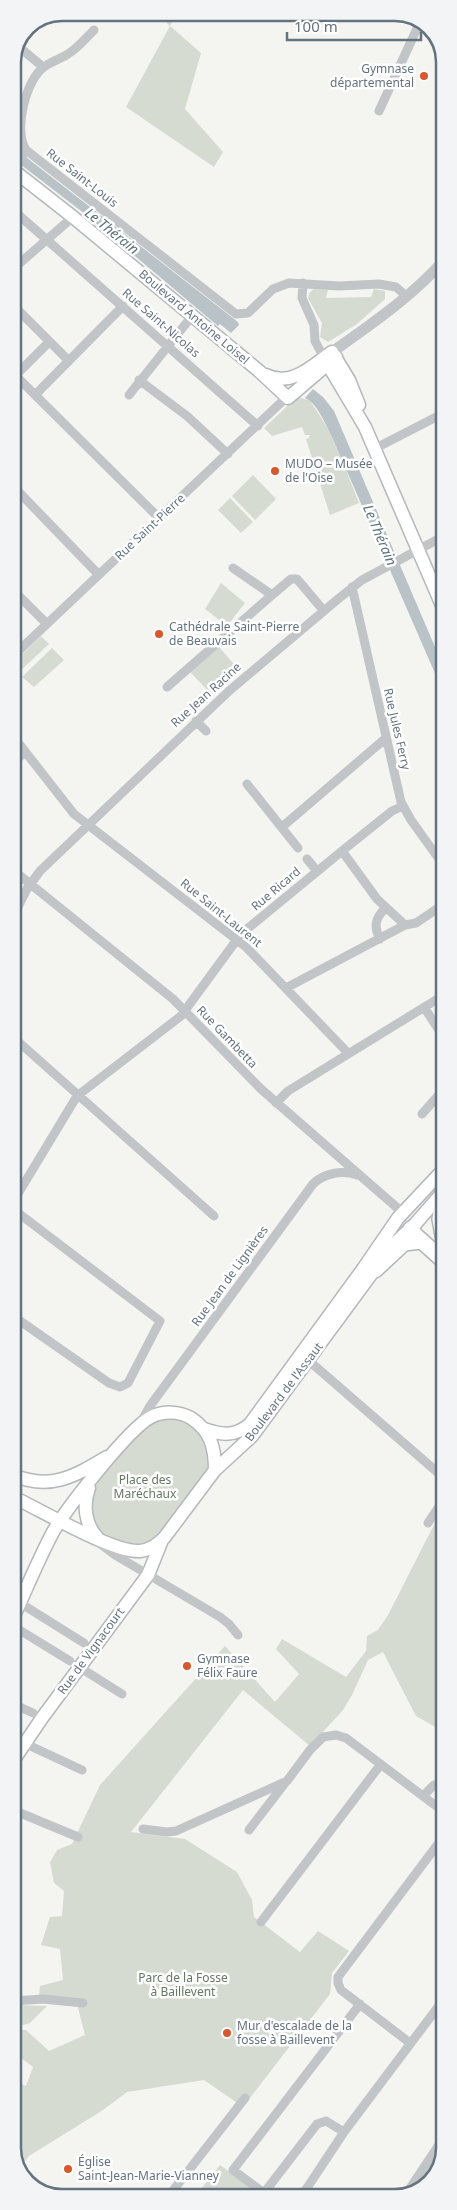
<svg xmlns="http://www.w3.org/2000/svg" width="457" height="2210" viewBox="0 0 457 2210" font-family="'Noto Sans',sans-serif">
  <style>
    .green { fill: #d5dbd1 }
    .water { fill: #b9c3c7 }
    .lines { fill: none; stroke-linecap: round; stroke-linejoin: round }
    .secondary-casing { stroke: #b4b8bc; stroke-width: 15 }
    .primary-casing { stroke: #b2b6ba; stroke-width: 18 }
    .minor { stroke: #c2c5c8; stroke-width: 9 }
    .tertiary { stroke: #c2c5c8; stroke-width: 11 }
    .secondary { stroke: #fff; stroke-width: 12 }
    .primary { stroke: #fff; stroke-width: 15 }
    .poi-dot { fill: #db5629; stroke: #fff; stroke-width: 2 }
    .labels { text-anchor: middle; stroke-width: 5; stroke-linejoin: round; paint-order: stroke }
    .poi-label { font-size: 12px; fill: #647380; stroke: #fff; text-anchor: start }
    .street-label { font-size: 12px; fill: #647380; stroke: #fff }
    .park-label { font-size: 12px; fill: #667762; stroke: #fff }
    .water-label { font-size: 14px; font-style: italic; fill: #5f757e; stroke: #fff }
    .rim { fill: none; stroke: #647380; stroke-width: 2.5 }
  </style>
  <rect width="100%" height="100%" fill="#f4f4f0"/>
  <path class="green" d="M157,13H177L170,26L201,53L185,109L223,152L214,167L126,107L170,26Z
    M314,289L328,290L326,298L371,297L374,289L385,291V299L357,324L328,342L320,337L322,323L308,298L310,292Z
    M297,397L309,400C333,431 345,468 359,503L330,515L306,439L309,438L310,435H305L302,427L272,436L264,428Z
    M253,475L276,499L255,520L232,496Z
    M230,498L253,522L241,533L218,510Z
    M221,583L245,603L227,626L205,609Z
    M41,636L49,644L18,673L13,667V663Z
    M219,647L239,670L212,695L190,672Z
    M52,648L64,660L34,687L22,677Z
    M174,1418C199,1424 216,1447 206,1473L160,1534C148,1545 137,1548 122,1542C115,1539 106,1537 100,1533C64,1505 128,1439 151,1423C158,1419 166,1419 174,1418Z
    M441,1511L444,1515V1732L416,1716L383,1652L368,1660L352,1695L343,1710L310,1746L243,1690L131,1832L185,1839L237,1872L252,1900L254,1917L300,1952L318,1931L349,1951L332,1973L330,1994L243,2107L204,2080L127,2092L103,2110L29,2156L20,2168L13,2154V2081L26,2086L33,2067L13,2052V2030H26L49,2051L85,2035L76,2000L39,1998L40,1986L63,1980L60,1949L41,1945L50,1917L62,1916L64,1891L54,1883L50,1862L57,1850L72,1844L100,1785L225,1646L275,1702L299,1674L276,1649L282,1639L346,1677L366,1651L367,1636L378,1630L388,1615Z
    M13,2005L47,2006L30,2023L13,2028Z
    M220,2165L264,2197H195Z"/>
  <path class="water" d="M13,147L238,322L239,325L231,333L220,324L218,326L85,214L20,164L13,157Z
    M313,389L323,397L334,411L444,668V694L332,437C325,424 318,404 305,398Z"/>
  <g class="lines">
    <g class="secondary-casing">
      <path id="secondary" d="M13,170L73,217L259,371L288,398L336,357
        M324,358L365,427L444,610
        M266,375C291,388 313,365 332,352L349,380L359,405
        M204,1429C222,1435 235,1437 250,1424L363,1269L398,1218L444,1169
        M13,1475C50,1491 75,1476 107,1457
        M89,1488C83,1504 85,1525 97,1537
        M13,1497C41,1510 113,1553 140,1551C150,1550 157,1545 164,1538L215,1470L252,1436L392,1246L416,1223L444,1191
        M13,1618C26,1590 38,1560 53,1532C66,1509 129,1428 151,1417C163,1411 179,1411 191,1418C211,1431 215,1448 215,1470
        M13,1761L42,1718L148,1575L162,1540"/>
    </g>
    <g class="primary-casing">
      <path id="primary" d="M444,1196L440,1219L444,1241
        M411,1229L415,1235L444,1261
        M375,1270L404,1243L421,1241"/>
    </g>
    <path class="minor" d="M94,30C86,38 78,48 68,54C61,59 51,61 44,67C26,79 13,131 26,150L236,314L248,313L273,289L289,283L339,286L379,284L396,287L405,295
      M19,47L43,67
      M379,111L420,22
      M13,166L26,150
      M13,210L258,426
      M13,269L73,217
      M303,283L302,298L314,325L315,341L324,358
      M13,305L69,361
      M15,375L159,518
      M13,378L49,342
      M139,380L187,416L228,454
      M35,395L123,306
      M129,395L192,316
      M374,449L444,413
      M13,486L99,575
      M233,568L272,595L291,579H297L324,611
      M352,587L401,802L411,820L444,866
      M13,590L47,624
      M13,656L290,394
      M167,687L272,595
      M196,721L206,731
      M13,736L74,814L246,947L348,1053
      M13,763L25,752
      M247,784L298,848
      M282,827L386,738
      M342,851L377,899L405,925
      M307,859L317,871
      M13,870L173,999L261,1089L402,1212
      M13,917L27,889L40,871L229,691L338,599L362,580L444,536
      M380,939C373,926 376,918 385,908
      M286,988L405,925L416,923L444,904
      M424,1007L444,1038
      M13,1037L214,1216
      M276,1103L288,1091L444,995
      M422,1114L444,1089
      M13,1202L77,1096L181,1016L241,934L342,851L392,811L403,806
      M13,1209L160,1321L128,1383L120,1387L109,1383L13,1316
      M308,1360L444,1478
      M141,1422L150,1406L313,1184C324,1173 342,1170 357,1175
      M428,1523L444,1499
      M99,1543L115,1555L220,1617L229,1624L238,1635
      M20,1603L84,1643
      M13,1626L70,1661
      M79,1667L122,1694
      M13,1704L33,1713
      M13,1738L16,1739
      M24,1743L82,1770
      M423,1796L434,1785L444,1784
      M13,1810L78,1837
      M143,1829L167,1832L176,1831L287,1781L310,1750L323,1737L336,1735L346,1738L444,1812
      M249,1830L285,1783
      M261,1922L381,1764
      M13,2001L43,1999L83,2003
      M410,2043L341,1990L338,1983V1977L444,1836
      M344,2132L326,2121L317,2124L264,2193L233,2170L360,2004
      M168,2197L245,2098
      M301,2197L344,2132L444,1999"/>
    <path class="tertiary" d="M332,352C370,325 414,295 444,260
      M408,2193L444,2139"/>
    <use href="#secondary" class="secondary"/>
    <use href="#primary" class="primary"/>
  </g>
  <g class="poi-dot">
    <circle cx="424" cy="76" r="5"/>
    <circle cx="275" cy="471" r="5"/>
    <circle cx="159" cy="634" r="5"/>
    <circle cx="187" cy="1666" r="5"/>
    <circle cx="227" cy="2033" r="5"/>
    <circle cx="68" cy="2169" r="5"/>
  </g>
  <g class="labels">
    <g class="poi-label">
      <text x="414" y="73" text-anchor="end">Gymnase<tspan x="414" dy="14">départemental</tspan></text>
      <text x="285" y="468">MUDO – Musée<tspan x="285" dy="14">de l'Oise</tspan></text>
      <text x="169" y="631">Cathédrale Saint-Pierre<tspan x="169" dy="14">de Beauvais</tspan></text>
      <text x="197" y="1663">Gymnase<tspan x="197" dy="14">Félix Faure</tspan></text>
      <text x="237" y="2030">Mur d'escalade de la<tspan x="237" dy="14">fosse à Baillevent</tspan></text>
      <text x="78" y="2166">Église<tspan x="78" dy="14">Saint-Jean-Marie-Vianney</tspan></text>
    </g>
    <g class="street-label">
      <text transform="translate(82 178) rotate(38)" y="4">Rue Saint-Louis</text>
      <text transform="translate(194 317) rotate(40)" y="4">Boulevard Antoine Loisel</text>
      <text transform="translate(161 323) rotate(41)" y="4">Rue Saint-Nicolas</text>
      <text transform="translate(150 527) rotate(-43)" y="4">Rue Saint-Pierre</text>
      <text transform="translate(206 695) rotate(-42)" y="4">Rue Jean Racine</text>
      <text transform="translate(397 729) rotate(77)" y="4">Rue Jules Ferry</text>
      <text transform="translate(276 889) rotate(-40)" y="4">Rue Ricard</text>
      <text transform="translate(221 913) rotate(39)" y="4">Rue Saint-Laurent</text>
      <text transform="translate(227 1037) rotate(46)" y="4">Rue Gambetta</text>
      <text transform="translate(230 1276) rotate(-54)" y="4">Rue Jean de Lignières</text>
      <text transform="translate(284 1392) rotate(-53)" y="4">Boulevard de l'Assaut</text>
      <text transform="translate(91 1651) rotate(-54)" y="4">Rue de Vignacourt</text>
    </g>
    <g class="park-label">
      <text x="145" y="1484">Place des<tspan x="145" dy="14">Maréchaux</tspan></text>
      <text x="183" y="1982">Parc de la Fosse<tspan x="183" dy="14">à Baillevent</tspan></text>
    </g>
    <g class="water-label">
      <text transform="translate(112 231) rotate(39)" y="5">Le Thérain</text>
      <text transform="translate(380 535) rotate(67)" y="5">Le Thérain</text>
    </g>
  </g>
  <path d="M0 0H457V2210H0ZM62 21H395A41 41 0 0 1 436 62V2148A41 41 0 0 1 395 2189H62A41 41 0 0 1 21 2148V62A41 41 0 0 1 62 21Z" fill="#f3f4f5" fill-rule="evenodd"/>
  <path class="rim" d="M62 21H395A41 41 0 0 1 436 62V2148A41 41 0 0 1 395 2189H62A41 41 0 0 1 21 2148V62A41 41 0 0 1 62 21Z"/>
  <path d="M287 32v8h134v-8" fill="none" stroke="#647380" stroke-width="2.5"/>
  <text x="294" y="32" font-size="15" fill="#647380" stroke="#ffffff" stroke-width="4" paint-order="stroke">100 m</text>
</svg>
